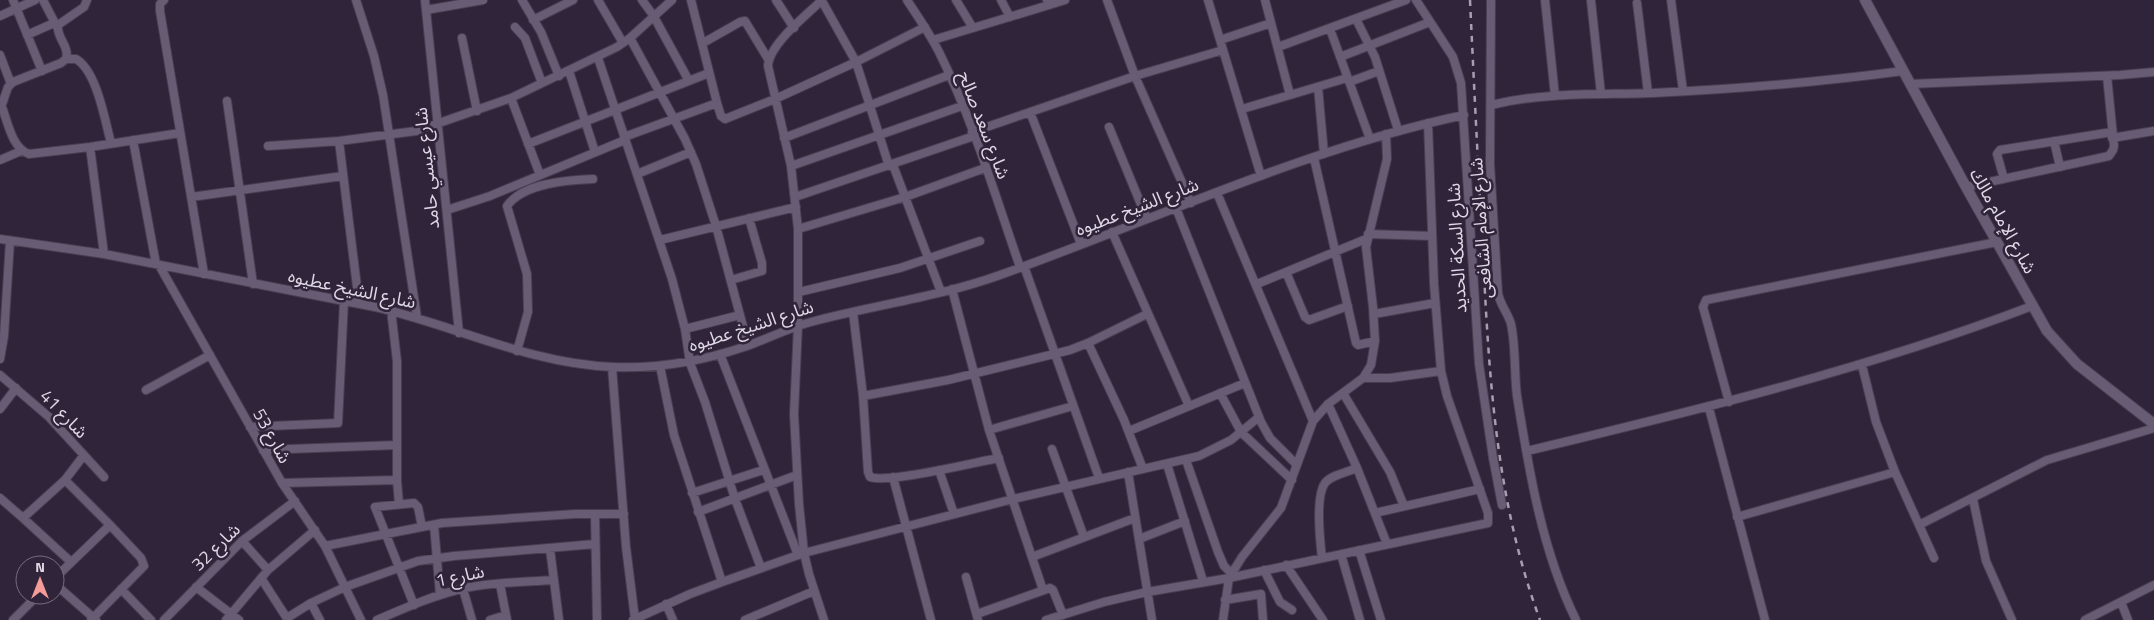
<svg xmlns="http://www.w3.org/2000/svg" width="2154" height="620" viewBox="0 0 2154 620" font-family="'Titillium Web','Noto Sans Arabic',sans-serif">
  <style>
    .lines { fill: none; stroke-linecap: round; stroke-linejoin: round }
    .minor-casing { stroke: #483e50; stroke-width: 10 }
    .tertiary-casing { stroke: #483e50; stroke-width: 12 }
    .minor { stroke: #685c74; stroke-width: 8 }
    .tertiary { stroke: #685c74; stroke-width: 10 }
    .rail { stroke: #a79fb0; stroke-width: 2.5; stroke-dasharray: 6 6; stroke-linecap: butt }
    .labels { text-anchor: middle; stroke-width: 5; stroke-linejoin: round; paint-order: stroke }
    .street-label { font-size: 18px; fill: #dfd8e6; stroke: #2f243a }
  </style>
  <rect width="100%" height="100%" fill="#2f243a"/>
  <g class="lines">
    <g class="minor-casing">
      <path id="minor" d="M13,0L42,71
        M43,0L58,29
        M164,0L160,4V11L204,274
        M356,0L374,56L383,95L417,317
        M425,0L459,333
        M522,0L541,32L559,76
        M598,0L623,43
        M642,0L653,15L689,81
        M691,0L717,103L721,116L725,119L775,99L856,62L925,27
        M776,0L794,28
        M822,0C807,15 769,44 768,66L791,166L798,229V325L794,414L799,504L804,553L809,574L824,620
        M907,0C918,17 930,34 939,52C973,120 995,195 1020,267
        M956,0L973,28
        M1001,0L1010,17
        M1047,0L1049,5L1065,0
        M1107,0L1135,76L1191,203
        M1208,0L1261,176
        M1265,0L1290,95L1347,78
        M1416,0L1453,57L1461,83L1479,364L1493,458L1502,505
        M1491,0L1490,164L1498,293C1500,305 1508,313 1511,324C1516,347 1514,373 1517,396C1529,471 1542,551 1576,620
        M1545,0L1555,96
        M1671,0L1683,91
        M822,1L856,62L889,166
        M1591,1L1601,94
        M1637,3L1648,93
        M426,10L483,0
        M0,16L35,0
        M1356,19L1375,57L1398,130
        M533,20L573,0
        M515,27L525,38L542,83
        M1330,29L1370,139
        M27,35L54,23
        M462,38L477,111
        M630,38L685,139L696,164L716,226L748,345
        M933,40L1049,5
        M1220,40L1271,23
        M703,43L740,22L745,21L768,59
        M1278,47L1406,0
        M0,55L11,84
        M1340,57L1430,22
        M598,58L672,279L685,329L690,363L705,402L735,499L761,568
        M66,59H76C97,71 105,121 111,143
        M569,71L595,152
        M1349,82L1379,71
        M1910,84L2120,75L2154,72
        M1318,87L1324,154
        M511,98L540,175
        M227,101L253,284
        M1491,105C1544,92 1599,95 1653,93C1737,89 1820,82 1903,71
        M2,107C8,123 12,148 29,154L90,147L180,133
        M1242,109L1290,95
        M0,110L8,87L13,82L61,63L66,59C70,46 56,38 58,25L84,7L87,0
        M1030,112L1081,244
        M1109,127L1147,219
        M972,132L1135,76L1223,50
        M624,137L717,103
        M784,138L949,75
        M2112,138L2154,131
        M133,140L156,264
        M339,141L359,303
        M2054,141L2060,167
        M528,144L709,73
        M268,146L339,141L416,131L511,98L617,47L630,38L672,0
        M90,147L104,254
        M1314,158L1356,343L1358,345L1375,341
        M0,160L21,151
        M893,165L941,292
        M791,166L962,106
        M637,174L691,152
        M2004,179L1997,154L2000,150L2112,132
        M1966,187L2109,156L2113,150L2114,146L2107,76
        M1217,193L1313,421
        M191,197L343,176
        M795,197L974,136
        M1176,208L1261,422L1270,438L1297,465
        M447,210L490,196L625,140
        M798,229L905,197L985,168
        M1112,232L1189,406
        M1368,234L1432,236
        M0,239L104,254L375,307C455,325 529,364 613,367C659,369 703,361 747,346C769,338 789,328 811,322C874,305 939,297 1000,275C1154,220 1304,149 1464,115
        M660,240L796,207
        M159,265L282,483L325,546L361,620
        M1024,266L1099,478
        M1286,272L1305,317L1309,320L1348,306
        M731,280L762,271V263L749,218
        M1257,284L1366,239
        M952,289L989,430L1043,590
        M799,292L900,268L980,241
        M391,310L397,361V480L399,504
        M853,312L863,396L868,472L870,477C887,484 976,462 999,458
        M1374,314L1435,303
        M685,329L740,315
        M1088,343L1124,420L1143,469
        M517,351L528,312L527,274L507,206C523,183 568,180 593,179
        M720,354L798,555
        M0,359L4,336L10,241
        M1862,365L1876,422L1895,472L1934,558
        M660,366L674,435L722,582L804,553L1013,499L1199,456L1231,440L1259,417
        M612,367L626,547L635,619
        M0,375L49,417L104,477
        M1363,378H1390L1441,371
        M146,390L210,355
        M1220,393L1241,432L1292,480
        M1343,393L1390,472L1404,506
        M863,396L948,380L1070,350L1088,343L1147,314
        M1729,402L1703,307L1706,300L1997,242
        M1328,404L1357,468L1387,544
        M1709,408L1765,620
        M0,409L16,388
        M250,427L338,423L344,301
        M989,430L1073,406
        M1129,431L1245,383
        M1052,449L1084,537
        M263,450L397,445
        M1527,451C1698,410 1867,369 2032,306
        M1186,460L1218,552L1224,566L1231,573
        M1167,464L1203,581
        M939,470L954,514
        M1128,472L1152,620
        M893,477L931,620
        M282,483L397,480
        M692,493L763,470
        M0,498L23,518L65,480L84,455
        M1973,499L1986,561L2012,620
        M698,512L797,475
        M1375,513L1480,489
        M595,514L597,620
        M1737,517L1895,472
        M23,518L71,562
        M434,525L440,595
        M1919,525L2047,460L2154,428
        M1139,539L1185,521
        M242,541L268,570
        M325,546L442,523L575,514H624
        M550,549L559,620
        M1359,550L1381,620
        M1341,554L1360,620
        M1032,557L1135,518
        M1322,558C1320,541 1315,497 1325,483C1331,475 1348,472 1357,468
        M1286,565L1323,620
        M1264,570L1280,602L1292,610
        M966,577L978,620
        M55,578L110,525L65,480
        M261,578L288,620
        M55,584L96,620
        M500,584L507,620
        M196,587L239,620
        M121,589L151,620
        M463,589L472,620
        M1225,600L1261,594L1263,620
        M2121,602L2128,620
        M311,603L320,620
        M666,604L673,620
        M414,605L375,507L414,503L418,507L422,527
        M977,614L1050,588L1053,590L1063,615
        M287,618L311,603L345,587L418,561L454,556L595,544
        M13,620L38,595
        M91,620L144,566L141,558L110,525
        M164,620L242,541L295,501
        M226,620L268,570L315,530
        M377,620C405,608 434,595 465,588C494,582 524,582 554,580
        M490,620L506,615
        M633,620L690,594L722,582
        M745,620L814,591
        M1046,620L1104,602L1147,592L1229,578L1488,523V513L1447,396L1441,371L1434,284L1428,123
        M1223,620L1229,578L1242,557L1281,508L1313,421L1328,404L1363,378L1371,365L1375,341L1373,307L1366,247L1387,159L1386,134
        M2085,620L2154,585"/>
    </g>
    <g class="tertiary-casing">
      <path id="tertiary" d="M1865,0L1966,187L2047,331L2077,364L2154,424"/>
    </g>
    <use href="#minor" class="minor"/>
    <use href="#tertiary" class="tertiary"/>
    <path class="rail" d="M1470,0C1474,84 1478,168 1483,253C1489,378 1496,501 1540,620"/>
  </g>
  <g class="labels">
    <g class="street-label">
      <text transform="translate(984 125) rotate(69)" y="6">شارع سعد صالح</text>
      <text transform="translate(427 168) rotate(-96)" y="6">شارع عيسي حامد</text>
      <text transform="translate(1137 207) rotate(-21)" y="6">شارع الشيخ عطيوه</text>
      <text transform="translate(2003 221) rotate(61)" y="6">شارع الإمام مالك</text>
      <text transform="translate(1481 228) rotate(-94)" y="6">شارع الإمام الشافعى</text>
      <text transform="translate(1457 248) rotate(-93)" y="6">شارع السكة الحديد</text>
      <text transform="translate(352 289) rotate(12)" y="6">شارع الشيخ عطيوه</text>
      <text transform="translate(751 326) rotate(-18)" y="6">شارع الشيخ عطيوه</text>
      <text transform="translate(64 414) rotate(46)" y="6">شارع 41</text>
      <text transform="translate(272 436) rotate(61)" y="6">شارع 53</text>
      <text transform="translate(216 547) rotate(-44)" y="6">شارع 32</text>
      <text transform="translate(460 576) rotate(-12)" y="6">شارع 1</text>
    </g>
  </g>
  <g transform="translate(40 580)"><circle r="24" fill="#2f243a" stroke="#756c7f"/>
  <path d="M0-4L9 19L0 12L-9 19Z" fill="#f59b98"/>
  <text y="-8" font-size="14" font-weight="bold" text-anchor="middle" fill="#dfd8e6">N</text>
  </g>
</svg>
